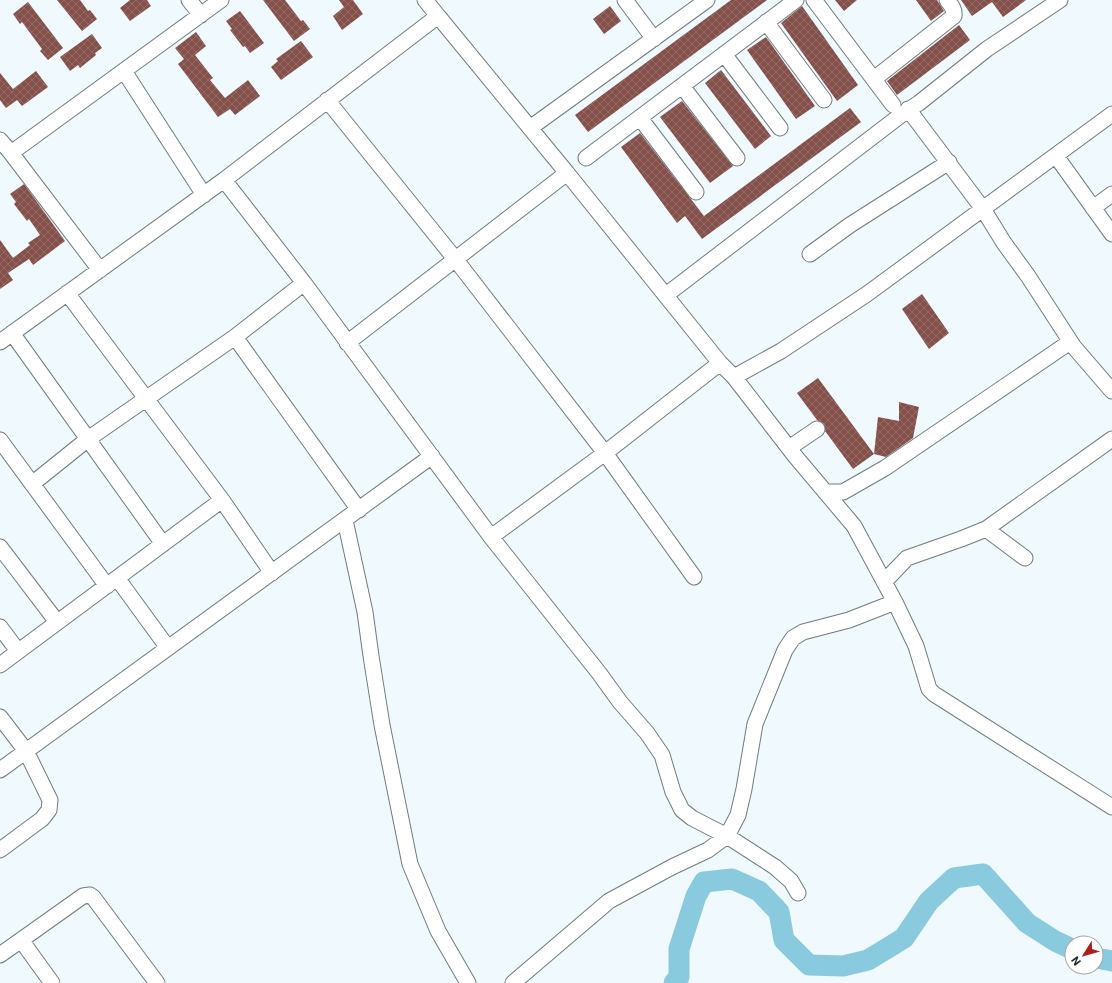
<svg xmlns="http://www.w3.org/2000/svg" width="1112" height="983" viewBox="0 0 1112 983" font-family="Roboto,sans-serif">
  <style>
    .lines { fill: none; stroke-linecap: round; stroke-linejoin: round }
    .river { stroke: #89cade; stroke-width: 21 }
    .building { fill: url(#building-cross-hatch) }
    .minor-casing { stroke: #727b7d; stroke-width: 17 }
    .minor { stroke: #fff; stroke-width: 15 }
  </style>
  <defs>
    <pattern id="building-cross-hatch" width="8" height="8" patternUnits="userSpaceOnUse"><rect width="8" height="8" fill="#845049"/><path d="M0 0l8 8M0 8l8-8" fill="none" stroke="#926b66"/></pattern>
  </defs>
  <rect width="100%" height="100%" fill="#f0f9fd"/>
  <g class="lines">
    <path class="river" d="M1096,958L1112,961
      M674,983L679,977V949L696,896L704,882L732,879L759,891L779,912L784,940L809,965L843,966L868,960L904,938L929,901L954,878L983,874L1027,923L1055,941L1072,949"/>
  </g>
  <path class="building" d="M57,0H80L88,11L90,10L97,19L82,31Z
    M130,0H147L151,6L130,21L120,8Z
    M263,0H285L301,21L303,20L310,29L294,41Z
    M339,0H353L363,14L342,30L333,16L344,7Z
    M731,0H767L588,132L575,115Z
    M835,0H857L844,11Z
    M916,0H937L944,11L931,21Z
    M961,0H1026L1003,17L992,2L972,16Z
    M28,2L63,48L48,60L40,51L42,49L22,22L20,24L13,14Z
    M610,6L621,21L604,34L593,19Z
    M802,6L858,85L837,101L781,23Z
    M240,11L264,43L250,53L245,46L243,47L230,30L232,29L226,21Z
    M959,25L970,40L897,95L887,81Z
    M196,32L206,46L195,55L213,78L210,80L225,98L248,80L260,96L235,115L230,109L218,117L178,64L184,59L175,48Z
    M92,34L102,48L95,53L96,55L80,68L78,65L70,71L60,57Z
    M766,37L815,106L796,119L747,50Z
    M301,41L313,57L281,80L271,67L278,61L276,59Z
    M721,70L771,136L755,149L705,83Z
    M36,71L48,87L22,106L17,100L6,108L0,100V73L13,89Z
    M682,101L733,166L710,183L660,117Z
    M850,108L861,122L702,239L685,216L677,223L621,147L640,133L704,216Z
    M24,184L65,241L33,265L29,259L8,273L13,280L0,289V240L13,258L30,245L28,243L40,235L29,219L27,221L14,204L16,202L10,194Z
    M922,294L949,333L929,349L902,309Z
    M818,378L874,454L853,469L825,431L824,424L817,420L797,393Z
    M899,402L919,407L913,438L886,457L874,454L878,417L899,421Z"/>
  <g class="lines">
    <g class="minor-casing">
      <path id="minor" d="M189,0L201,15
        M625,0L654,39
        M814,0L893,105
        M766,22L824,100
        M724,54L780,128
        M124,71L204,195
        M874,79L954,16C955,9 951,5 947,0
        M682,86L737,158
        M327,100L456,260L605,453L694,577
        M908,109L983,209L1004,243L1028,276L1074,347L1112,391
        M640,118L696,192
        M530,128L707,0
        M0,140L11,153L221,0
        M11,153L100,270
        M1056,156L1112,234
        M586,158L796,0
        M567,173L720,363L734,377L795,456L854,526L895,602
        M224,180L304,283L491,537L599,673L620,702L647,733L662,755L673,792L682,810L692,818L727,836L775,867L791,881L798,893
        M1093,208L1112,194
        M810,254L850,225L949,162
        M67,293L222,500L272,573
        M666,295L901,115L919,103L987,49L1060,0
        M12,333L163,544
        M235,337L359,510
        M0,342L224,180L438,16L425,0
        M347,343L567,173L438,16
        M734,377L781,351L867,294L1112,114
        M0,440L107,586
        M789,448L817,429
        M32,484L88,439L235,337L304,283
        M825,492H843L885,468L1070,342
        M345,520L365,612L371,656L382,725L410,864L438,931L468,983
        M986,529L1025,558
        M491,537L605,453L720,363
        M0,547L57,622
        M117,578L168,648
        M884,582L907,558L961,539L986,529L1112,439
        M0,627L18,651
        M0,665L222,500
        M0,717L26,751L50,800L49,810L42,819L0,850
        M0,770L432,456
        M21,940L52,983
        M0,955L83,896L90,895L93,897L157,983
        M513,983L609,901L672,867L708,850L727,836L738,815L744,789L755,724L785,650L793,638L803,632L849,620L895,602L916,646L929,689L934,694L1112,807"/>
    </g>
    <use href="#minor" class="minor"/>
  </g>
  <g transform="translate(1084 955) rotate(233)"><circle r="19" fill="#ffffff" stroke="#a5a7a7"/>
  <path d="M0-3L7 15L0 10L-7 15Z" fill="#ae1d1b"/>
  <text y="-6" font-size="11" font-weight="bold" text-anchor="middle" fill="#1f2324">N</text>
  </g>
</svg>
